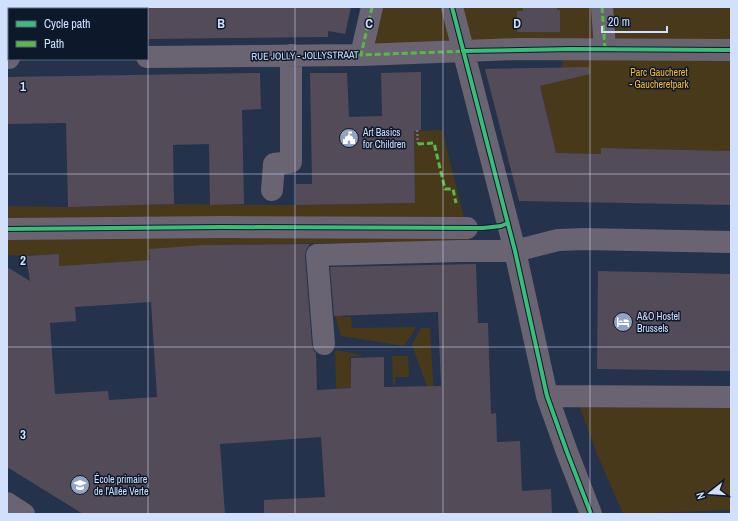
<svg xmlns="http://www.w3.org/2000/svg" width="738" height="521" viewBox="0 0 738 521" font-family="'Archivo Narrow',sans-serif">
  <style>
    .green { fill: #48391b }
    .building { fill: #544b58; fill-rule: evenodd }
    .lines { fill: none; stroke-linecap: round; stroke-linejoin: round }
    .path { stroke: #6f6e7c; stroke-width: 2.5; stroke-dasharray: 2 2; stroke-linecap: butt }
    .minor { stroke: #6a6371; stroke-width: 22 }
    .quiet { stroke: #58b947; stroke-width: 3; stroke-dasharray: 6 3; stroke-linecap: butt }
    .cycleway-casing { stroke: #0d182b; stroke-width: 6 }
    .cycleway { stroke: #3abd76; stroke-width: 4 }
    .grid { fill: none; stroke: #d0e0fd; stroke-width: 1; stroke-opacity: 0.55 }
    .labels { text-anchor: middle; stroke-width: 3; stroke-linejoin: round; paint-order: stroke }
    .street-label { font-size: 10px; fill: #d0e0fd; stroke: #0d182b }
    .park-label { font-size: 10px; fill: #fcbc2b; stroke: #0d182b }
    .poi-label { font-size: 10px; fill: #d0e0fd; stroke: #0d182b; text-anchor: start }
    .grid-label { font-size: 13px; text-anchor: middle; font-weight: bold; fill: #d0e0fd; stroke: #0d182b; stroke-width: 3; stroke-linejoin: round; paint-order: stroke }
  </style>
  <rect width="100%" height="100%" fill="#25324b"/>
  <path class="green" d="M379,7H731V151L601,148V154L556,153L540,86L562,81L563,47L375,49Z
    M442,130L470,241L207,245L150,260L59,266V254L26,256L7,255V206L68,207L174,204L296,205L415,203L414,131Z
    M341,266L342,317H351L352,328L416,327L404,346L341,336L336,318L335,268Z
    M421,328H430L434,397H431L412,345Z
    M335,350L362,355V356L350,357V367L363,368V387L336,388Z
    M408,356L409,377H395V385H393L392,356Z
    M579,405L731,407V510L623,514L597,454Z"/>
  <path class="building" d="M147,7H351L345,34L328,31V37L147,39Z
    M523,7H557V10H560V32H517V11H523Z
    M589,67L590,74L540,86L556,153L601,154V148L731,151V205L519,201L485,69Z
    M421,72V130L414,131L415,203L296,205V184H312L310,73H347L349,117L382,116L381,73Z
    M260,73L261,109L242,110L244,204L210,205L209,144L173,145L174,204L68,207L66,123L7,124V77Z
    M310,244L306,250L305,256L312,345L314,351L316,353L317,390L351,388V358L384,357V387L441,386L438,312L334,316L330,267L476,264L478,323H488L491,414L496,413L497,442L520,441L522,491L551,489L552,514H264V500L325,497L321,437L220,444L225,514H83L7,467V267L30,281L26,256L59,254V266L150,260L149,249L204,245ZM151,302L157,397L109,400L108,391L55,394L50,323L76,321L75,307Z
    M598,271L731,274V371L597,369Z"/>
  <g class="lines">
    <path class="path" d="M417,130L418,144"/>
    <path class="minor" d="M452,7L515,251L547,396L567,452L591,514
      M602,7L605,49
      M361,55L372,7
      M147,57L361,55L519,49L731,50
      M7,58H9
      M272,190L274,164L291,162V55
      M7,229L223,227L467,228
      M324,344L317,255L460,251H515L558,240L584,239L731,242
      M547,396L731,397
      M7,503L24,514"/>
    <path class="quiet" d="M372,7L361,55L467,51
      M602,7L605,49
      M418,144L434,143L445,189H453L456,203"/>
    <g class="cycleway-casing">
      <path id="cycleway" d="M452,7L515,251L547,396L567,452L591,514
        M463,51L571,49L731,50
        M7,229L223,227L483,228L501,226L508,223"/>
    </g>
    <use href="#cycleway" class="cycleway"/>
  </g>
  <path class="grid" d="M148,7V514M295,7V514M443,7V514M590,7V514M7,174H731M7,347H731"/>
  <defs>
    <g id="civic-disc" transform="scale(1)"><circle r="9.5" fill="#94a3bf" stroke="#0d182b"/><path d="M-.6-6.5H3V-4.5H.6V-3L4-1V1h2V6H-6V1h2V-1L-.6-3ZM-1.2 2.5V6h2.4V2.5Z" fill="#fff"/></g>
    <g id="hotel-disc" transform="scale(1)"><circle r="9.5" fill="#94a3bf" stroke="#0d182b"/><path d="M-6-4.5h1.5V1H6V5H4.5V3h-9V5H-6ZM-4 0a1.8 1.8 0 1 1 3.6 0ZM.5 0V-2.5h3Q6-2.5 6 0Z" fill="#fff"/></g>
    <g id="school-disc" transform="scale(1)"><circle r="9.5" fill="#94a3bf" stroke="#0d182b"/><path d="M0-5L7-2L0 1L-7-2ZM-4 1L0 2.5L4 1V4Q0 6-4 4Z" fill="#fff"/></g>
  </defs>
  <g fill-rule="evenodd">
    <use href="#civic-disc" x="349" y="138"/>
    <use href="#hotel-disc" x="623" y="322"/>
    <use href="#school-disc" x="80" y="485"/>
  </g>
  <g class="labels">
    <g class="street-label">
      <text transform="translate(305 55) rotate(-1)" y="4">RUE JOLLY - JOLLYSTRAAT</text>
    </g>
    <g class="park-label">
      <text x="659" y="76">Parc Gaucheret<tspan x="659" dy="12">- Gaucheretpark</tspan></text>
    </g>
    <g class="poi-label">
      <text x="363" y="136">Art Basics<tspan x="363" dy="12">for Children</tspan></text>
      <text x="637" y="320">A&amp;O Hostel<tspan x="637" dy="12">Brussels</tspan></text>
      <text x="94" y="483">École primaire<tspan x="94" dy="12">de l'Allée Verte</tspan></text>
    </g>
  </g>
  <g class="grid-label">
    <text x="221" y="28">B</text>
    <text x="369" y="28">C</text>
    <text x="517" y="28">D</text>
    <text x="23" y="91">1</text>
    <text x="23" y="265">2</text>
    <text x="23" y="439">3</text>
  </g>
  <rect width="738" height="521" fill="none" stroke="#d0e0fd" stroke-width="16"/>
  <rect x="8" y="8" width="140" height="52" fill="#0d182b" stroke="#5b687f"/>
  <rect x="16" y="21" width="20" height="6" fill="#3abd76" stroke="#5b687f"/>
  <text x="44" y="28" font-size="12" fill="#d0e0fd">Cycle path</text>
  <rect x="16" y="41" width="20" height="6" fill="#58b947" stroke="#5b687f"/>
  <text x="44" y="48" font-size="12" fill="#d0e0fd">Path</text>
  <g transform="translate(710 493) rotate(253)" stroke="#0d182b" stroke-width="3" paint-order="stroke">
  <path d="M0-3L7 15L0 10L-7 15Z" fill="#d0e0fd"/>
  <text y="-6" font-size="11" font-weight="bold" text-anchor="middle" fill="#d0e0fd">N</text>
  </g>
  <path d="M602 26v6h65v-6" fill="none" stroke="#d0e0fd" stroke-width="2"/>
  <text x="608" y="26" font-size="12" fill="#d0e0fd" stroke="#0d182b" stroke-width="3" paint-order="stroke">20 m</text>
</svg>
